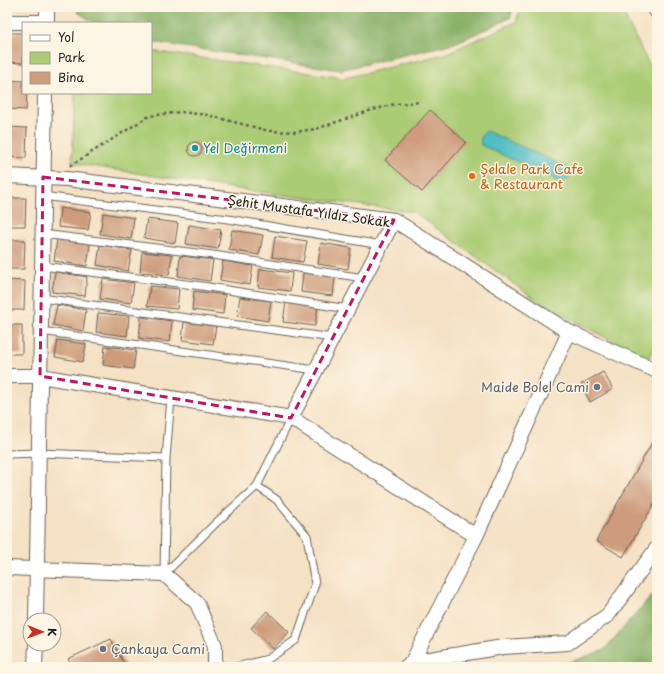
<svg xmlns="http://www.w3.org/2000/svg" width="664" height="674" viewBox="0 0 664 674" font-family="'Playpen Sans',sans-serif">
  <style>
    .green { fill: #abcc74; stroke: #647448 }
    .forest { fill: #88b066; stroke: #526641 }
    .water { fill: #50bec5; stroke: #366d70 }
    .building { fill: #ce9b7b }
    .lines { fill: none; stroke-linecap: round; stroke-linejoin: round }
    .service-casing { stroke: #686157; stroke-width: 9 }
    .minor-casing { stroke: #686157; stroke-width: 16 }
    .path { stroke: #686157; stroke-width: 2.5; stroke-dasharray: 3 3; stroke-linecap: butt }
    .service { stroke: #fff; stroke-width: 7 }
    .minor { stroke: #fff; stroke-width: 14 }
    .marked { fill: none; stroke: #c2185b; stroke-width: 3; stroke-dasharray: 8 5; stroke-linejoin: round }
    .culture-dot { fill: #0f9aa8; stroke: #fcf5e5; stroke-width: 1.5 }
    .food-dot { fill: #e8710a; stroke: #fcf5e5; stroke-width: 1.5 }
    .worship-dot { fill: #6b7280; stroke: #fcf5e5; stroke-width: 1.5 }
    .labels { text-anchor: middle; stroke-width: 3; stroke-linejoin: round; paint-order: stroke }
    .culture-label { font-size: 13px; fill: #0d838f; stroke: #fcf5e5; text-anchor: start }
    .food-label { font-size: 13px; fill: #c56008; stroke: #fcf5e5; text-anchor: start }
    .street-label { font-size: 13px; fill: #1c1c1c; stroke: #fcf5e5 }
    .worship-label { font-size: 13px; fill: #5b616d; stroke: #fcf5e5; text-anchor: end }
  </style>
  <rect width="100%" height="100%" fill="#fcf5e5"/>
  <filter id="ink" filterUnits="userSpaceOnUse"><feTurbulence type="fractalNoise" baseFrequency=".025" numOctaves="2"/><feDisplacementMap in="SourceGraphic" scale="8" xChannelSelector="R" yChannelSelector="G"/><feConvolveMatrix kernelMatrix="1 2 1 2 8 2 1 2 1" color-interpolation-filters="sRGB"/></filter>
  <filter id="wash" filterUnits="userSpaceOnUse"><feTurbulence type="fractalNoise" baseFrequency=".012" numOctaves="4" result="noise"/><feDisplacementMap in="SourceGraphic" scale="16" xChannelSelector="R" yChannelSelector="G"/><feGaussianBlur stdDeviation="0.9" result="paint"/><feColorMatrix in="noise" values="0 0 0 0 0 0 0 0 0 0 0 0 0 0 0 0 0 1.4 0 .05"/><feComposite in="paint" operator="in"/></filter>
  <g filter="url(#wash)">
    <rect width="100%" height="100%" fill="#f5e1c4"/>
    <path class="green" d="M521,7H620L657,80V340L648,360L539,302L414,212L238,189L72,163L75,93H151V51L345,78L445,54L516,22Z"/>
    <path class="forest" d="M78,7H513L510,18L455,43L340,70L151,42V23H95L77,12Z
      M657,590V667H556L604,650Z"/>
    <path class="water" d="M486,131L567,167L569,179L561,182L481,145V136Z"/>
    <g id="blocks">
      <path class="building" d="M7,33H23V63L7,62Z
        M7,80L23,81V93H27L26,110L7,109Z
        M430,110L466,142L422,192L385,160Z
        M7,127L27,128L26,158L7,157Z
        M188 149a7 7 0 1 1 14 0a7 7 0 1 1-14 0Z
        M7,198H26L25,226H7Z
        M60,208L91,212L88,230L58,227Z
        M103,213L134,218L131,239L100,234Z
        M147,219L178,223L175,243L144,238Z
        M189,225L221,230L218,249L186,244Z
        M232,230L263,235L259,255L229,250Z
        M275,236L307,241L303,262L272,257Z
        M57,239L90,244L87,266L54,261Z
        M7,240H25L24,269H7Z
        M321,243L351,248L348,269L318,264Z
        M100,245L132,250L128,271L97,265Z
        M142,252L172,255L169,275L140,272Z
        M180,256L213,260L210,281L178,276Z
        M223,261L253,266L250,285L220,280Z
        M260,269L292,273L290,291L258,287Z
        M55,272L87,277L85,296L52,292Z
        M303,273L335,277L333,296L301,292Z
        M103,279L134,283L131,303L100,299Z
        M7,280L25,281L24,310H7Z
        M150,286L179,289L177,309L147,306Z
        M194,291L225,295L223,314L192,310Z
        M240,297L271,301L268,321L237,316Z
        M286,302L318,306L315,326L283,322Z
        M57,305L86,310L83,331L53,325Z
        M98,313L129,316L127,336L96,332Z
        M141,317L172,321L170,342L139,338Z
        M184,322L216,326L213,344L182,340Z
        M7,325H22V354H7Z
        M58,340L86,344L83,362L55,357Z
        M105,346L136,350L133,369L103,365Z
        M603,372L613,389L590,402L581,384Z
        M657,434V499L623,557L596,541Z
        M267,611L289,632L273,649L251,628Z
        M111,639L126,667H73L68,659Z"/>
    </g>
  </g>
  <g filter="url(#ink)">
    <use href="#blocks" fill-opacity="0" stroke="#686157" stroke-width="1"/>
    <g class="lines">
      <g class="service-casing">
        <path id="service" d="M42,196L228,219L381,245
          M42,234L213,255L364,278
          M42,266L202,286L348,309
          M41,298L333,338
          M41,331L316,370
          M7,454L39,453L166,458
          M164,574L217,522L257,486L291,418
          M164,574L166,458L171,398
          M236,667L268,659L296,640L315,584L307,536L277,500L257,486"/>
      </g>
      <g class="minor-casing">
        <path id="minor" d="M654,7L657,12
          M7,22H47
          M47,23V7
          M7,176L67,179L394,220L569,332L657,371
          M394,220L291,418L476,536L412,662L406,667
          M7,376H40L291,418
          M476,536L569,332
          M7,568L164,574L197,603L215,646V667
          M36,620L45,93
          M412,662L503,647L568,643L608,615L657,548
          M35,667L36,644"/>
      </g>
      <path class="path" d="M70,166L149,116L181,112L207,115L269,131L294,132L316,129L369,111L395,104L421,102"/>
      <use href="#service" class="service"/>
      <use href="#minor" class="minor"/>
    </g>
  </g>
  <path class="marked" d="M43,177L394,220L291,418L40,376Z"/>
  <circle class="culture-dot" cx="195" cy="148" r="4"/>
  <circle class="food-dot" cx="472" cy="176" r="4"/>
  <g class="worship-dot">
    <circle cx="597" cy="387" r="4"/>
    <circle cx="103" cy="649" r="4"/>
  </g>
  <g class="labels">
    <g class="culture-label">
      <text x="203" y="153">Yel Değirmeni</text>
    </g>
    <g class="food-label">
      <text x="480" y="174">Şelale Park Cafe<tspan x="480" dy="15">&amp; Restaurant</tspan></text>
    </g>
    <g class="street-label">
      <text transform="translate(309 211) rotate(8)" y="5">Şehit Mustafa Yıldız Sokak</text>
    </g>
    <g class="worship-label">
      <text x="589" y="392">Maide Bolel Cami</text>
      <text x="111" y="654" text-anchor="start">Çankaya Cami</text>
    </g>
  </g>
  <rect width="664" height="674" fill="none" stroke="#fcf5e5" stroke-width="24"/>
  <rect x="22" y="22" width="130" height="72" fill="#fcf5e5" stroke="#a29e95"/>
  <rect x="30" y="35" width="20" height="6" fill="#ffffff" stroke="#a29e95"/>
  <text x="58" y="42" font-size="12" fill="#1c1c1c">Yol</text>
  <rect x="30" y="52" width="20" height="12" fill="#abcc74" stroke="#a29e95"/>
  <text x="58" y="62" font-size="12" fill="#1c1c1c">Park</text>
  <rect x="30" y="72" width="20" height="12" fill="#ce9b7b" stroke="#a29e95"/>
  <text x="58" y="82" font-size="12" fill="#1c1c1c">Bina</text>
  <g transform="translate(42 632) rotate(91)"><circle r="19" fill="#fcf5e5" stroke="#a29e95"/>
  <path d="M0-3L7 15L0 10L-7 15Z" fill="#c8321e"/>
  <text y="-6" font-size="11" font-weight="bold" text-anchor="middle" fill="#1c1c1c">K</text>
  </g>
</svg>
